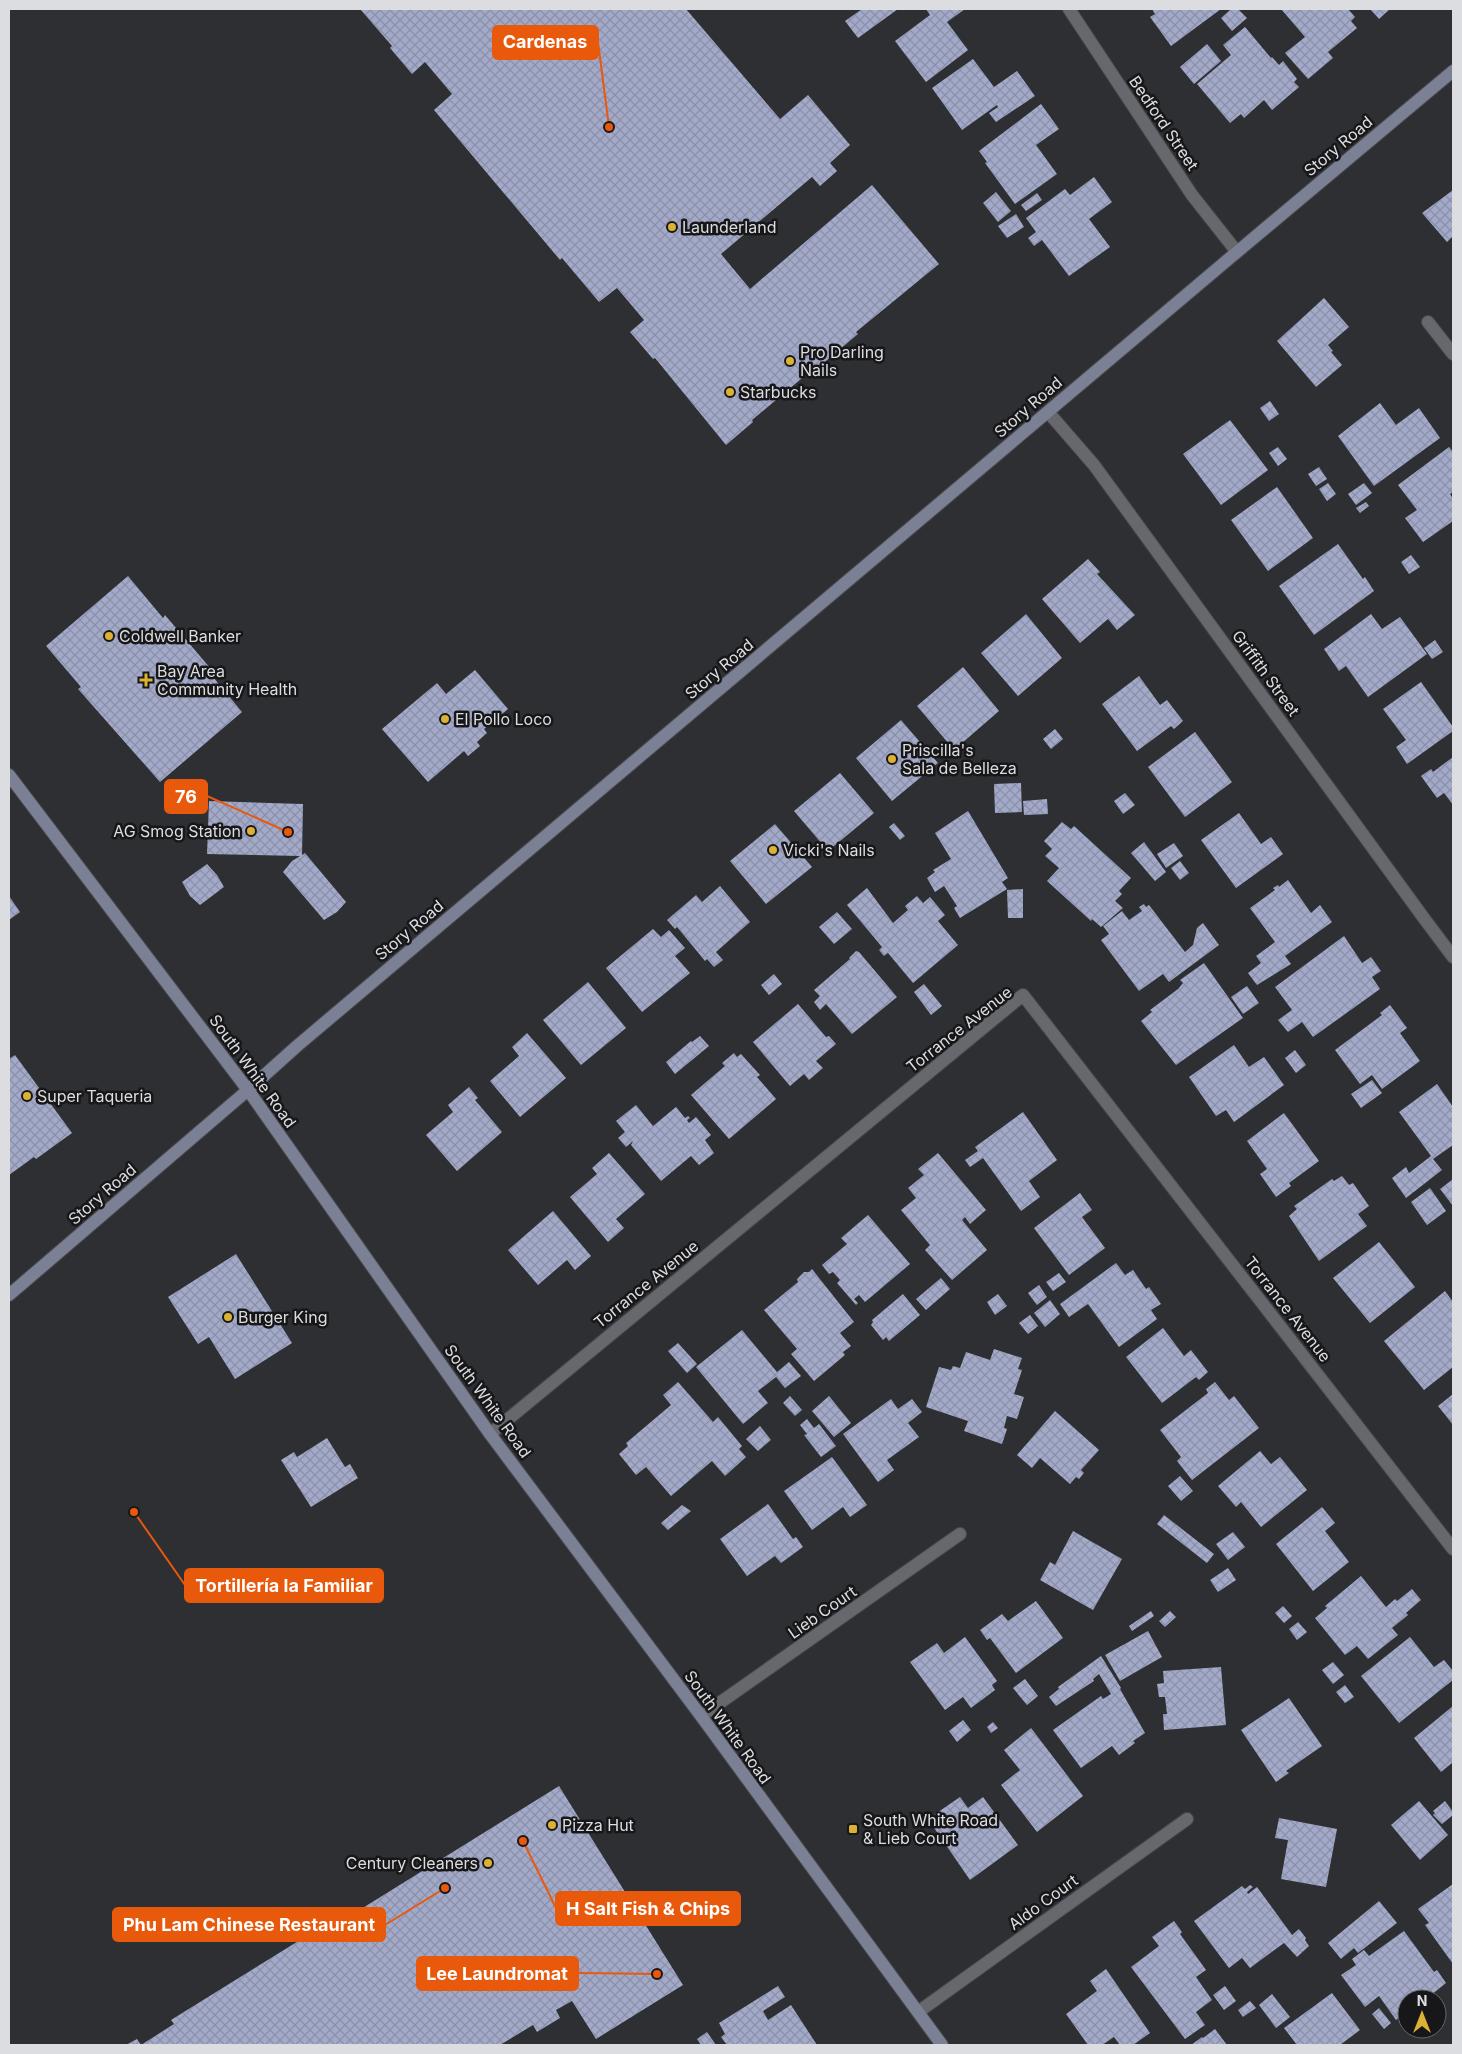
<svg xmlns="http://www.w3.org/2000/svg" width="1462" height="2054" viewBox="0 0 1462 2054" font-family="Inter,sans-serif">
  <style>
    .building { fill: url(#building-cross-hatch) }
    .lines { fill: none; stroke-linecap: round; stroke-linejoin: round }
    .street-casing { stroke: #494a4e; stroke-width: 14 }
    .secondary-casing { stroke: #494a4e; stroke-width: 14 }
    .street { stroke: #67686d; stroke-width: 12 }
    .secondary { stroke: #7b8095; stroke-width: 12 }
    .poi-dot { fill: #dbb233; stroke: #171719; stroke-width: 2 }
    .labels { text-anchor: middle; stroke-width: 5; stroke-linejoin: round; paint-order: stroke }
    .street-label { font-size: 16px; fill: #dcdde0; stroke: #171719 }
    .poi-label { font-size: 16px; fill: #dcdde0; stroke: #171719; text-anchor: start }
    .leader { fill: none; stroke: #e8590c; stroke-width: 2 }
    .callout-dot { fill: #e8590c; stroke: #171719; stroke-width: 2 }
    .callout { fill: #e8590c; stroke: #e8590c; stroke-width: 2 }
    .callout-label { font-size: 18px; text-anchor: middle; font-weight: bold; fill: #fff }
  </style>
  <defs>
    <pattern id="building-cross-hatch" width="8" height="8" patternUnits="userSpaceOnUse" patternTransform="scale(1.25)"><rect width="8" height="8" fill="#a3aac9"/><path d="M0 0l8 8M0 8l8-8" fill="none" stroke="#8b90a8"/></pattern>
  </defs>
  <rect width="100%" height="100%" fill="#2e2f33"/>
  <path class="building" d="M360,9H686L780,119L808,95L850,145L830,163L837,171L820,186L812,177L721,254L750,289L872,185L939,264L856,332L858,334L808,376L807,374L752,420L753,422L726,445L655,358L653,359L630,332L644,320L617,288L599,302L562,258L560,260L434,110L452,94L425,62L412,74L390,48L392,46Z
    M862,9H898L858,38L845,21Z
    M926,9H965L947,22L968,50L926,82L895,41L930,15Z
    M1152,9H1221L1171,46L1150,17L1155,14Z
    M1231,9H1238L1247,18L1232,31L1221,18Z
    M1281,9H1348L1355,17L1351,21L1357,28L1328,52L1333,58L1308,79L1285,53L1305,37Z
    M1370,9H1390L1379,19Z
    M1245,27L1271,58L1272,57L1279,65L1283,61L1297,79L1294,82L1299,87L1272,110L1264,100L1244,118L1241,114L1230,123L1197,84L1231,55L1223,45Z
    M1207,44L1221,61L1194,84L1180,67Z
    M973,59L994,87L1017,71L1035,96L996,122L989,113L998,107L997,105L962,130L932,88Z
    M1041,104L1059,129L1036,145L1057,174L1015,204L985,163L987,162L979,151Z
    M1094,177L1112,202L1089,219L1110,247L1069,276L1042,240L1034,246L1028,238L1036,232L1026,218L1065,189L1070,195Z
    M1453,190V236L1447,242L1422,213Z
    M996,192L1011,211L998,222L983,203Z
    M1037,193L1042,200L1026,211L1021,205Z
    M1016,214L1024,227L1007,238L998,226Z
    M1324,298L1349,327L1328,345L1333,351L1331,352L1342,365L1316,387L1277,341Z
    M1270,401L1279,414L1269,421L1260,408Z
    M1380,403L1396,425L1419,408L1440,438L1374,486L1338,436Z
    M1230,420L1268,470L1221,505L1183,454Z
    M1278,447L1287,459L1278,466L1269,453Z
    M1449,447L1453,452V492L1450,494L1453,499V521L1423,542L1405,518L1417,510L1398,485Z
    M1319,467L1327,479L1316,486L1308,474Z
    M1328,483L1336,494L1327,501L1319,489Z
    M1364,483L1372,493L1356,505L1348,494Z
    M1277,487L1313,538L1268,571L1231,520Z
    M1366,502L1369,506L1360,513L1356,508Z
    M1338,544L1363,579L1365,577L1374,591L1314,635L1279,586Z
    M1411,555L1420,567L1409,574L1401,562Z
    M1088,559L1100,572L1097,574L1135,615L1117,630L1108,619L1080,643L1042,599Z
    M128,576L163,618L165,615L211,669L208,671L242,712L160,782L78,689L81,687L46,646Z
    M1026,614L1062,658L1018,696L981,653Z
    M1371,614L1382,629L1400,617L1427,654L1368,697L1346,666L1339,671L1324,649Z
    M1435,640L1443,652L1432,659L1424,648Z
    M963,667L999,711L954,750L917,706Z
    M475,670L508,709L484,729L487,733L477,742L480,746L468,756L464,751L428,782L382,729L437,683L446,694Z
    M1139,676L1160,705L1167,700L1183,721L1174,729L1171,726L1137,751L1102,704Z
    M1421,682L1453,727V731L1407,764L1396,747L1406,740L1383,709Z
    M901,720L938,763L892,801L856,758Z
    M1055,729L1063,739L1051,749L1043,739Z
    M1195,732L1232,782L1185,817L1148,767Z
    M1453,757V805L1444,793L1437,798L1421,776L1431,769L1433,772Z
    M840,773L874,813L828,851L794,811Z
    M1021,783L1022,812L995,813L994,784Z
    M1125,793L1135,805L1123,814L1114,801Z
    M1047,799L1048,814L1024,815L1023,801Z
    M209,801L303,804L302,855L305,853L346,902L337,912L324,920L283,872L292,861L300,856L207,854Z
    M968,811L1008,878L1002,882L1007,889L960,918L954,908L957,906L944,886L935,892L927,878L935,872L933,870L951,859L935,833Z
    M1239,813L1261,844L1271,837L1283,854L1236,888L1201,840Z
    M1062,822L1071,829L1074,826L1131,878L1119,891L1122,894L1115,901L1123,908L1101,927L1092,919L1091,921L1047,881L1059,868L1045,856L1052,849L1044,841Z
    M894,823L905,836L900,840L889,827Z
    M775,824L812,867L766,904L730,861Z
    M1144,842L1166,872L1155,881L1131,853Z
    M1174,843L1183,856L1166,868L1157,854Z
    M1180,861L1189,873L1180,880L1171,868Z
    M207,864L217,875L224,887L200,905L190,896L182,882Z
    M1288,880L1311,913L1320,905L1332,922L1285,956L1291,964L1257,985L1248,973L1261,963L1256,956L1275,942L1250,908L1275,890L1273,888L1278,885L1279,887Z
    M720,886L750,922L716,952L723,960L714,967L707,959L705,961L677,927L675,929L667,920L696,895L702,902Z
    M867,888L893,923L908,910L905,906L917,896L923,903L930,897L945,915L938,921L958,945L913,983L888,953L884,956L879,950L882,947L847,905Z
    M1023,889V918H1008L1007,890Z
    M9,896L20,912L9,920Z
    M1144,904L1146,907L1149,905L1185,952L1193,945L1197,928L1203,923L1219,945L1169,982L1163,974L1139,991L1101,940L1109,934L1103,926L1122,911L1129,920L1142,911L1139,907Z
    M837,912L852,929L834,944L819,927Z
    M653,929L661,937L669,930L685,948L675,956L690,973L642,1012L606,968Z
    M1344,936L1362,963L1371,957L1381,971L1372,977L1380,989L1313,1037L1302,1022L1288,1032L1278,1020L1292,1010L1275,987Z
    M856,951L859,952L897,997L852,1034L826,1004L820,1010L814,1002L820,996L814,990L850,959L849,958Z
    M1204,963L1243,1018L1176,1065L1141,1021L1152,1012L1150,1010L1178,989L1183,983L1180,980Z
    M774,974L782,984L769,995L761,985Z
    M588,982L626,1028L581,1065L543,1020Z
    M924,984L942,1006L931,1015L914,992Z
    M1247,986L1259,1003L1243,1014L1231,997Z
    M798,1004L826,1037L829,1036L836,1044L816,1061L823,1068L809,1080L804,1074L790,1086L753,1042Z
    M1390,1005L1407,1028L1400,1033L1420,1061L1382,1089L1372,1075L1360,1084L1335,1050L1382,1015L1380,1013Z
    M527,1033L566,1078L520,1117L490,1081L519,1056L512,1047Z
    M700,1036L709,1046L675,1074L666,1062L691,1041L692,1042Z
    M1234,1045L1249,1067L1264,1057L1284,1085L1234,1122L1226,1110L1216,1116L1189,1077Z
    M1295,1050L1306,1065L1296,1073L1285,1058Z
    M734,1053L737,1057L741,1054L760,1075L757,1077L776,1099L729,1139L691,1095L725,1066L722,1063Z
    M15,1055L72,1133L36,1159L34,1157L9,1175V1059Z
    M1372,1080L1382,1093L1361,1108L1351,1094Z
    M1437,1084L1453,1107V1145L1433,1159L1442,1170L1406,1198L1392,1178L1406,1167L1409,1173L1431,1156L1399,1112Z
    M469,1087L478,1098L475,1100L502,1132L457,1171L426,1135L453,1112L448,1105Z
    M636,1105L653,1126L676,1107L685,1118L688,1116L690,1118L687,1120L689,1123L696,1117L711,1135L705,1140L714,1153L699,1165L691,1156L661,1181L631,1145L633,1141L626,1147L618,1138L625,1132L616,1121Z
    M1023,1112L1057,1160L1029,1181L1040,1197L1021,1211L983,1158L970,1167L965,1160L978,1151L975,1147Z
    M1284,1113L1319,1161L1289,1183L1291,1186L1276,1197L1260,1174L1267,1169L1247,1141Z
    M609,1153L645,1194L616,1219L624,1228L608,1242L570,1197L597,1174L592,1168Z
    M938,1153L986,1210L970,1224L965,1217L962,1220L987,1250L952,1280L925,1250L930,1245L901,1210L916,1198L908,1188L924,1175L918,1169Z
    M1342,1176L1349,1185L1353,1183L1369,1206L1358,1214L1367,1226L1319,1261L1289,1216L1297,1209L1294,1206L1332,1179L1334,1181Z
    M1453,1179V1206L1440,1189Z
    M1430,1188L1446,1211L1427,1225L1411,1202Z
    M1080,1193L1092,1210L1082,1217L1105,1248L1069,1275L1034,1228Z
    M553,1211L591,1256L575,1270L567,1260L538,1285L508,1250Z
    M868,1215L910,1264L865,1302L859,1295L854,1299L858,1303L856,1305L837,1283L840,1280L833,1272L829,1274L822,1265L847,1244L841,1238Z
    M1379,1242L1415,1287L1370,1323L1333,1278Z
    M236,1254L292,1343L235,1379L209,1337L198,1344L168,1297Z
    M1116,1263L1125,1275L1133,1270L1146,1289L1149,1287L1161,1304L1151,1310L1157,1319L1119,1347L1088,1304L1069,1317L1060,1304Z
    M812,1269L854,1322L840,1333L851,1346L843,1352L845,1355L814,1381L791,1354L797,1349L764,1310L798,1282L797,1279L804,1272H809Z
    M1059,1273L1066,1282L1053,1291L1046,1282Z
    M941,1278L950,1289L926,1310L916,1299Z
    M1039,1285L1047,1297L1037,1305L1028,1293Z
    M1445,1291L1453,1302V1367L1424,1390L1384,1341Z
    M903,1294L920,1315L889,1341L886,1337L883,1340L871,1325L873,1322L872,1320Z
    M998,1294L1007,1306L995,1315L987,1302Z
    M1050,1300L1060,1314L1045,1327L1034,1313Z
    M1030,1315L1038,1326L1028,1334L1019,1323Z
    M1163,1328L1184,1356L1191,1350L1208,1372L1199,1380L1196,1377L1162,1403L1126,1357Z
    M742,1330L777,1372L789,1362L801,1376L785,1388L776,1377L758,1391L768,1403L743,1424L696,1367Z
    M678,1343L697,1364L687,1373L668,1351Z
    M994,1349L1022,1358L1018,1369L1022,1370L1014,1394L1024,1397L1017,1419L1007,1416L1004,1428L1007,1429L1002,1444L964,1431L968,1421L926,1407L939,1367L951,1370L953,1366L960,1368L966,1352L990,1360Z
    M678,1382L713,1422L718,1417L742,1446L739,1449L746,1457L725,1476L712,1461L671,1496L646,1467L636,1475L619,1454L628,1446L626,1443L671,1405L663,1395Z
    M1215,1382L1229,1400L1234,1396L1259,1428L1192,1480L1177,1461L1181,1457L1160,1430L1208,1393L1206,1389Z
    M1453,1394V1425L1438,1406Z
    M790,1396L802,1410L795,1416L783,1403Z
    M829,1396L851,1423L834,1437L812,1411Z
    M891,1399L898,1409L912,1399L922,1412L908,1423L919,1437L887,1460L894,1470L878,1482L843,1434Z
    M1055,1411L1099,1450L1081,1470L1084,1473L1079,1479L1076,1477L1070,1484L1040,1458L1032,1468L1017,1455Z
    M807,1419L814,1428L819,1424L836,1446L821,1457L804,1435L807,1434L800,1425Z
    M760,1426L771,1440L758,1451L746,1439Z
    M327,1438L345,1467L350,1464L358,1478L311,1507L281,1460L294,1452L297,1457Z
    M1260,1451L1271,1464L1280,1457L1307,1490L1261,1527L1241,1502L1236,1507L1218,1486Z
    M832,1457L867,1505L850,1517L843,1507L812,1530L784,1491Z
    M1180,1476L1193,1491L1181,1501L1168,1486Z
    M768,1504L793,1539L796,1537L803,1547L781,1563L775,1556L747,1576L720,1539Z
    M682,1505L691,1511L668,1530L661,1523Z
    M1322,1507L1335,1523L1325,1531L1349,1562L1313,1591L1276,1544Z
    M1164,1515L1214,1554L1207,1563L1157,1524Z
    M1073,1531L1122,1559L1093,1610L1040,1580L1050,1562L1055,1565Z
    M1233,1532L1245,1547L1228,1560L1216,1544Z
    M1228,1568L1236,1580L1218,1592L1210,1580Z
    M1361,1576L1386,1607L1395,1599L1397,1601L1412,1589L1421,1600L1406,1613L1408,1615L1392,1628L1398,1635L1368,1659L1357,1646L1345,1655L1315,1618L1327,1608L1325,1606Z
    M1036,1601L1063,1638L1016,1673L990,1638L987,1640L980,1630L1002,1614L1008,1621Z
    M1283,1606L1292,1616L1284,1623L1275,1613Z
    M1151,1611L1154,1616L1132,1631L1129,1626Z
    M1170,1611L1176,1617L1165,1627L1159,1621Z
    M1298,1622L1307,1632L1297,1640L1289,1629Z
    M1148,1631L1162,1657L1120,1681L1105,1655Z
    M965,1637L997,1681L992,1685L995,1690L971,1708L963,1697L945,1710L910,1662L937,1643L944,1653Z
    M1410,1637L1434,1667L1444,1660L1453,1671V1680L1399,1723L1361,1676Z
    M1101,1656L1121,1688L1120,1689L1145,1733L1133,1741L1135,1743L1119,1755L1112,1746L1081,1768L1053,1730L1101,1696L1103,1699L1111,1694L1099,1674L1093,1679L1094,1681L1056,1706L1049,1697L1059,1689L1058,1687Z
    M1333,1662L1344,1675L1333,1684L1322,1670Z
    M1221,1667L1226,1725L1164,1730L1163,1714H1167L1165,1697H1159L1157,1684L1164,1683L1163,1671Z
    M1025,1679L1038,1696L1027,1705L1013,1688Z
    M1345,1685L1354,1697L1345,1703L1336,1692Z
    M1289,1698L1322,1746L1286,1771L1289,1773L1276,1782L1241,1730Z
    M1453,1706V1765L1452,1763L1441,1772L1414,1738Z
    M963,1720L971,1730L957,1742L949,1731Z
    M993,1722L998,1728L991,1733L987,1727Z
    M1031,1728L1083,1796L1037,1832L1001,1785L1020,1770L1004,1750Z
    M559,1786L683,1985L596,2039L572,2001L556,2010L560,2018L537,2032L533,2025L500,2045H126L137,2039L141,2045L174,2024L171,2020L313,1932L316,1937Z
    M960,1797L968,1808L983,1797L1018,1845L970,1880L928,1819Z
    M1419,1801L1448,1835L1420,1860L1391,1825Z
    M1445,1801L1453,1812V1815L1442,1824L1433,1815L1435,1813L1433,1811Z
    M1279,1818L1337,1829L1326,1887L1281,1879L1288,1840L1275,1838Z
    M1453,1884V1964L1425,1925L1429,1923L1418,1909Z
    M1250,1885L1253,1887L1247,1892L1248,1894L1257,1887L1292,1935L1299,1929L1306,1938L1305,1940L1309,1946L1297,1957L1284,1943L1250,1968L1242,1958L1229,1968L1194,1921L1242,1886L1245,1889Z
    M1379,1901L1397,1923L1358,1953L1354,1948L1341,1959L1328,1943Z
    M1174,1921L1182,1932L1180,1934L1206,1970L1196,1977L1212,2000L1196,2012L1205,2025L1185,2039L1131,1967L1159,1946L1152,1937Z
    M1404,1931L1434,1972L1437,1970L1446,1983L1426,1999H1407V2011L1402,2005L1400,2006L1398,2009L1403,2014L1396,2020L1379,1996L1365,2007L1341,1975L1356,1965L1352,1959L1364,1950L1369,1956Z
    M1106,1969L1150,2033L1133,2045H1120L1114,2037L1102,2045H1088L1066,2014L1097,1991L1090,1981Z
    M778,1986L785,1997L763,2011L768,2020L791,2005L817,2045H727L721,2037L725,2034L719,2023Z
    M1225,1986L1236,2001L1224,2010L1213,1995Z
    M1332,1993L1360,2030L1340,2045H1297L1284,2028Z
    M1272,1994L1290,2017L1276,2028L1259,2005Z
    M1250,2001L1256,2008L1243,2017L1238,2010Z
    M1379,2008L1391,2023L1384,2029L1372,2014Z
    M1215,2029L1227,2045H1191L1202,2037L1203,2038Z
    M707,2032L716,2045H701L697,2039Z"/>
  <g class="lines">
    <g class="street-casing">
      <path id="street" d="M1069,9L1192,195L1237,252
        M1428,322L1453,354
        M1048,412L1094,465L1423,917L1453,957
        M490,1434L1023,995L1453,1549
        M701,1716L960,1534
        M918,2012L1187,1819"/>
    </g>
    <g class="secondary-casing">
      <path id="secondary" d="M9,775L248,1090L490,1434L701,1716L942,2045
        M9,1295L248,1090L297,1046L1237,252L1453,71"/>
    </g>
    <use href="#street" class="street"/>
    <use href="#secondary" class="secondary"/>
  </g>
  <g class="poi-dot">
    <circle cx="672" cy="227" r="5"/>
    <circle cx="790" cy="361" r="5"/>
    <circle cx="730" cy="392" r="5"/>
    <circle cx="109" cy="636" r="5"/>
    <path d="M143.5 672.5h5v5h5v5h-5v5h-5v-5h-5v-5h5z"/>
    <circle cx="445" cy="719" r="5"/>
    <circle cx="892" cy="759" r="5"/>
    <circle cx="251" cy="831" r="5"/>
    <circle cx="773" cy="850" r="5"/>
    <circle cx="27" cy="1096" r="5"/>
    <circle cx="228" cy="1317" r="5"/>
    <circle cx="552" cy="1825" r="5"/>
    <rect x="848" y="1824" width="10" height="10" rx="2.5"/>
    <circle cx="488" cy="1863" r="5"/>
  </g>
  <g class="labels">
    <g class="street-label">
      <text transform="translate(1164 123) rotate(56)" y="6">Bedford Street</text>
      <text transform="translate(1338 146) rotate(-40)" y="6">Story Road</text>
      <text transform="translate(1028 407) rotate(-41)" y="6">Story Road</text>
      <text transform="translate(719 669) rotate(-40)" y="6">Story Road</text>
      <text transform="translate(1266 673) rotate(54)" y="6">Griffith Street</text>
      <text transform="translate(409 930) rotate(-40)" y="6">Story Road</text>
      <text transform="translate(959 1029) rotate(-38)" y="6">Torrance Avenue</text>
      <text transform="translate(253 1071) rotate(54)" y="6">South White Road</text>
      <text transform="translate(102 1194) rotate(-41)" y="6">Story Road</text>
      <text transform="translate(646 1284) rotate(-39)" y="6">Torrance Avenue</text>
      <text transform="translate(1288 1309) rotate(52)" y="6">Torrance Avenue</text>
      <text transform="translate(488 1401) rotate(54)" y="6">South White Road</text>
      <text transform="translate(822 1612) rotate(-35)" y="6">Lieb Court</text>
      <text transform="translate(728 1727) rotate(54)" y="6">South White Road</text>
      <text transform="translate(1043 1902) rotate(-36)" y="6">Aldo Court</text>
    </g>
    <g class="poi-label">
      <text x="682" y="233">Launderland</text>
      <text x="800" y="358">Pro Darling<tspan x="800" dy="18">Nails</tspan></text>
      <text x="740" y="398">Starbucks</text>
      <text x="119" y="642">Coldwell Banker</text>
      <text x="157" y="677">Bay Area<tspan x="157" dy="18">Community Health</tspan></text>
      <text x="455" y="725">El Pollo Loco</text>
      <text x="902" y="756">Priscilla's<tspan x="902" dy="18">Sala de Belleza</tspan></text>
      <text x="241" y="837" text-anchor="end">AG Smog Station</text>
      <text x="783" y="856">Vicki's Nails</text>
      <text x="37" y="1102">Super Taqueria</text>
      <text x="238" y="1323">Burger King</text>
      <text x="863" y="1826">South White Road<tspan x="863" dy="18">&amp; Lieb Court</tspan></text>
      <text x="562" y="1831">Pizza Hut</text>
      <text x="478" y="1869" text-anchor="end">Century Cleaners</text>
    </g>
  </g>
  <path class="leader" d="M609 127L598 42M288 832L207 796M134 1512L185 1585M523 1841L556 1908M445 1888L385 1925M657 1974L578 1973"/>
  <g class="callout-dot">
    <circle cx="609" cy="127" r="5"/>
    <circle cx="288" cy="832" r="5"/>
    <circle cx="134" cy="1512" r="5"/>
    <circle cx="523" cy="1841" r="5"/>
    <circle cx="445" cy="1888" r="5"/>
    <circle cx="657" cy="1974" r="5"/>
  </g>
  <g class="callout">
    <rect x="493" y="26" width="105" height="33" rx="5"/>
    <rect x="165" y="780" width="42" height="33" rx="5"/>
    <rect x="185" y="1569" width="198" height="33" rx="5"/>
    <rect x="556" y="1892" width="184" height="33" rx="5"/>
    <rect x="113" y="1908" width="272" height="33" rx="5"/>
    <rect x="417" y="1957" width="161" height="33" rx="5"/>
  </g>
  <g class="callout-label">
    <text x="545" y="48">Cardenas</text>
    <text x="186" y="803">76</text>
    <text x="284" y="1592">Tortillería la Familiar</text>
    <text x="648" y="1915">H Salt Fish &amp; Chips</text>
    <text x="249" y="1931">Phu Lam Chinese Restaurant</text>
    <text x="497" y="1980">Lee Laundromat</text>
  </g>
  <rect width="1462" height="2054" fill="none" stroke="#dcdde0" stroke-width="20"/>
  <g transform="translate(1422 2014)"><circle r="24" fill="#171719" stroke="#666669"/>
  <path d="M0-4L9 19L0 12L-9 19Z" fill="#dbb233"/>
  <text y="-8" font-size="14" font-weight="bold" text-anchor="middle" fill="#dcdde0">N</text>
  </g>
</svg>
